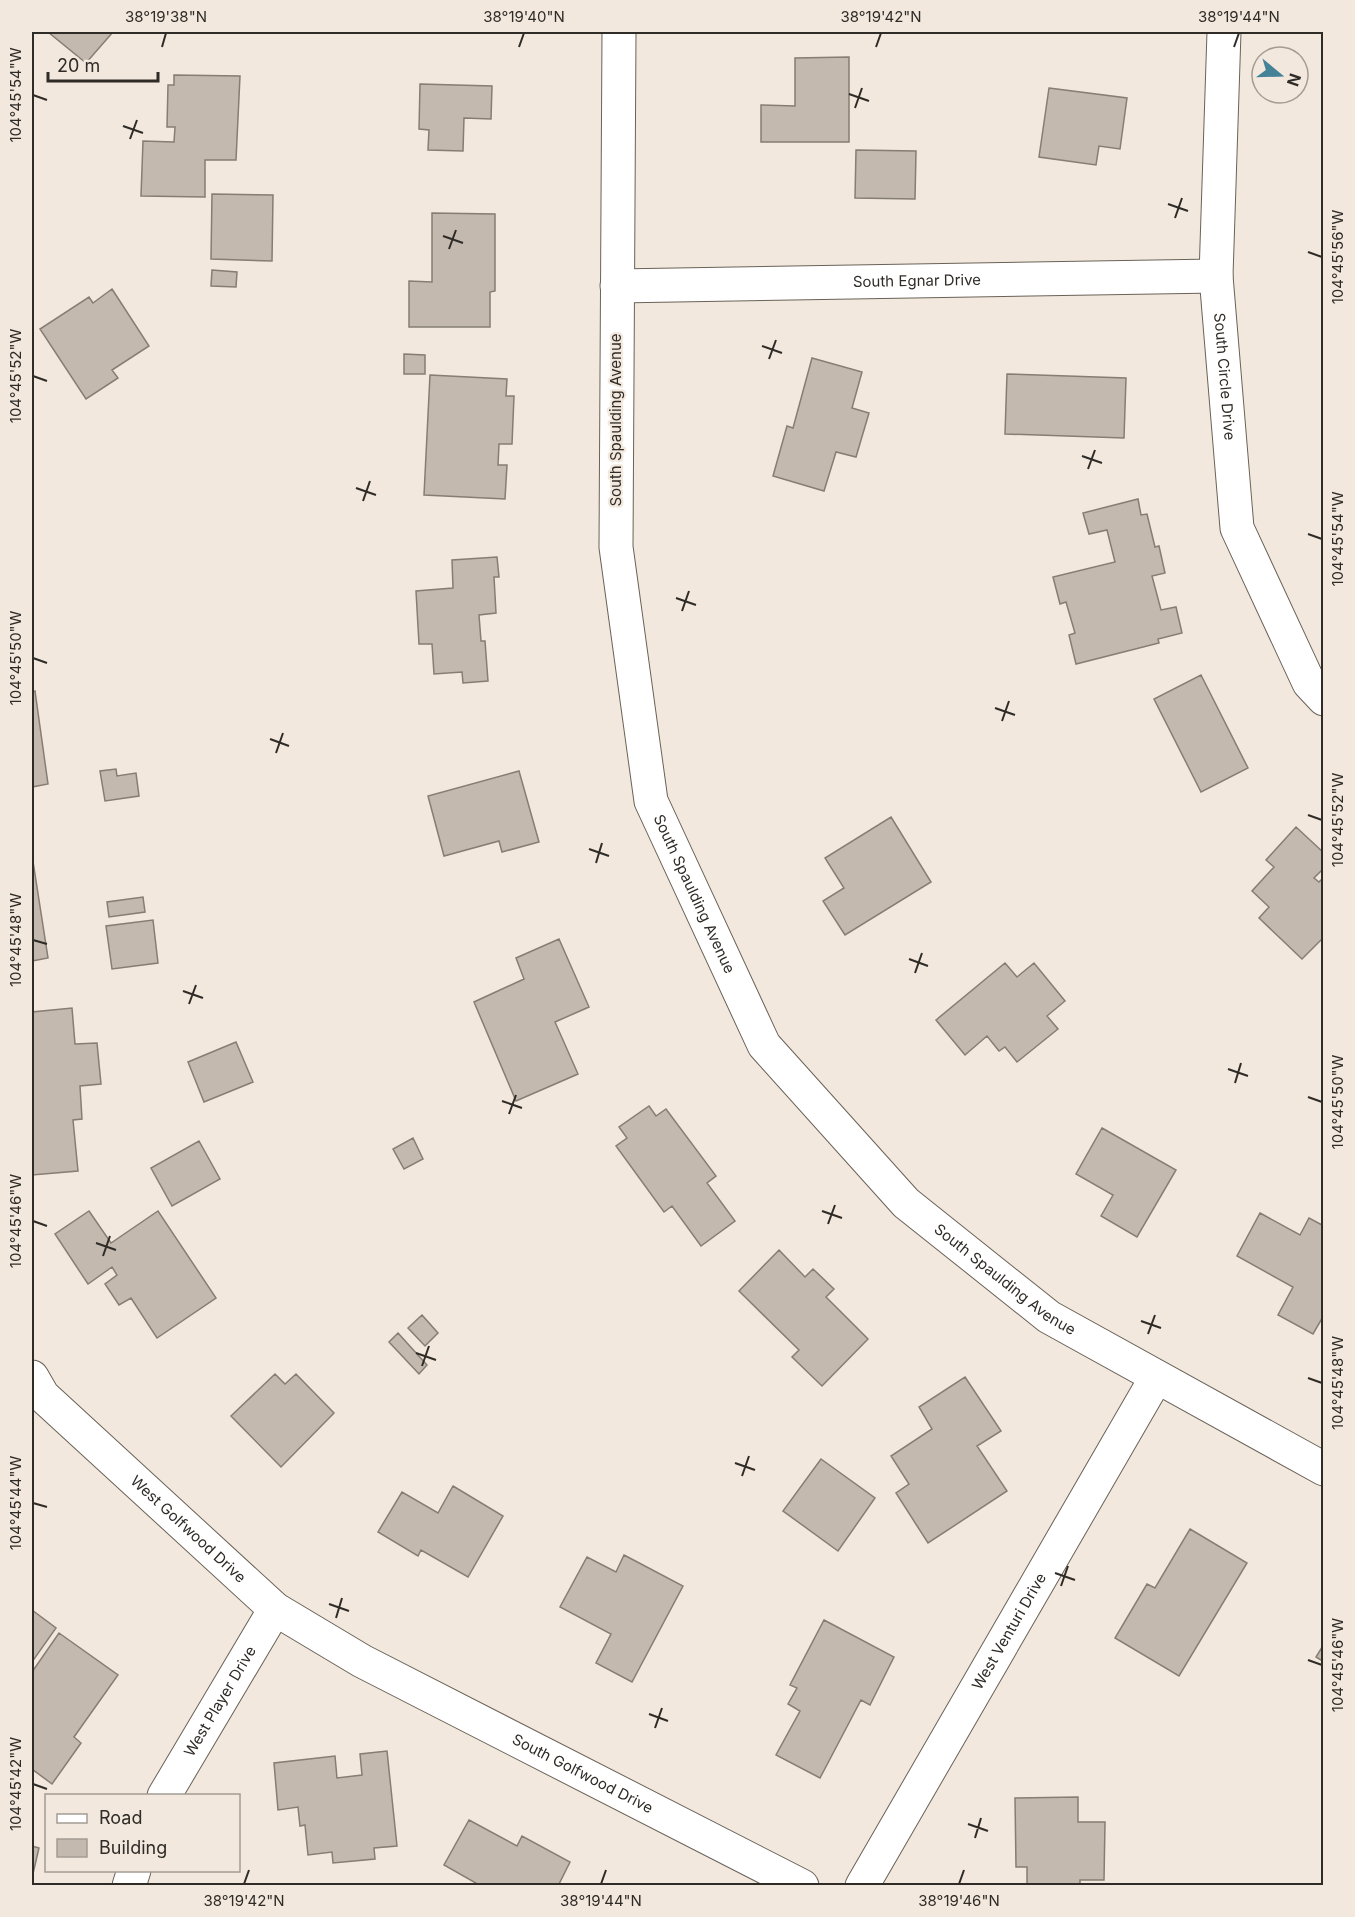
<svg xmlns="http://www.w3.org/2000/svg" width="1355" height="1917" viewBox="0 0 1355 1917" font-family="Inter,sans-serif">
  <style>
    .building { fill: #c3b9af; stroke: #867d73; stroke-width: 1.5 }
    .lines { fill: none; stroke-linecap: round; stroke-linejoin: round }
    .minor-casing { stroke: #6a6258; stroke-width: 35 }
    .minor { stroke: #fff; stroke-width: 33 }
    .ticks { fill: none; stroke: #2f2b27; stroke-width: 2 }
    .labels { text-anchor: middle; stroke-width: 4.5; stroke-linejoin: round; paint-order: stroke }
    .street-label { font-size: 15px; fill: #2f2b27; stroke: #f2e8dd }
    .neatline { fill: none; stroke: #2f2b27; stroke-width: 2 }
    .ticks-label { font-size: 15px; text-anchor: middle; fill: #2f2b27 }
  </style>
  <rect width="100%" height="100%" fill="#f2e8dd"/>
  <path class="building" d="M48,32H113L86,63Z
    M849,57V142H761V105L795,106V58Z
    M174,75L240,76L236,160H205V197L141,196L143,141L174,142L175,127H167L168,85H174Z
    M420,84L492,86L491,119L464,118L463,151L428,150L429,130L419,129Z
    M1049,88L1127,98L1120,149L1099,146L1096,165L1039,157Z
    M856,150L916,151L915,199L855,198Z
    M212,194L273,195L272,261L211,259Z
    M432,213L495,214V291L490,292V327H409V281L432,282Z
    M212,270L237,272L236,287L211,286Z
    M112,289L149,346L112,370L118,378L86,399L40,329L89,297L93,303Z
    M404,354L425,355V374H404Z
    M812,358L862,372L852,408L869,413L856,457L836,452L824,491L773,476L787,426L793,428Z
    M1007,374L1126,378L1124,438L1005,434Z
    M430,375L507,379L506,396H514L512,444H499L498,465H507L505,499L424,495Z
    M1138,499L1141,515L1147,514L1155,547L1159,546L1165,573L1152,576L1161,610L1176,607L1182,633L1158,639L1159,643L1076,664L1069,635L1075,633L1066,602L1060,604L1053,577L1115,562L1107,530L1089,534L1083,513Z
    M497,557L499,577H494L496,613L479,615L481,641H485L488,681L463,683L462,672L434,674L432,644H419L416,591L453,588L452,560Z
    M1201,675L1248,768L1201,792L1154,699Z
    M35,691L48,784L32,787V692Z
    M116,769L117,776L136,773L139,796L105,801L100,771Z
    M519,771L539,842L502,852L499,841L444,856L428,796Z
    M891,817L931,882L845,935L823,901L844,888L825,858Z
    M1296,827L1324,853V868L1314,878L1319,882L1324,877V937L1302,959L1259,918L1269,907L1252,891L1274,867L1266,860Z
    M32,855L48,958L32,961Z
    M143,897L145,912L109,917L107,902Z
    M153,920L158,963L112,969L106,926Z
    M559,939L589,1007L555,1022L578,1074L516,1101L474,1002L524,979L516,958Z
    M1005,963L1017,977L1034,963L1065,1001L1047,1016L1058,1029L1017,1062L1005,1047L999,1051L987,1036L965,1055L936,1020Z
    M72,1008L75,1044L97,1043L101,1084L80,1086L82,1119L73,1120L78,1171L32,1175V1012Z
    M236,1042L253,1082L204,1102L188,1062Z
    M649,1106L656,1116L666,1109L716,1176L707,1183L735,1221L701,1246L672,1206L664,1212L616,1146L627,1138L619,1127Z
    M1102,1128L1176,1170L1137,1237L1101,1216L1113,1195L1076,1174Z
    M413,1138L423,1159L404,1169L393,1149Z
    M199,1141L220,1179L172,1206L151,1168Z
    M89,1211L111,1243L158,1211L216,1298L157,1338L131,1298L119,1305L105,1284L117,1275L112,1267L88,1284L55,1234Z
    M1260,1213L1300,1235L1309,1218L1324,1226V1315L1313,1334L1278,1315L1293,1287L1237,1256Z
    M779,1250L805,1277L813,1269L834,1289L826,1297L868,1339L822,1386L792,1357L799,1350L739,1291Z
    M422,1315L438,1333L425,1346L408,1328Z
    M398,1333L427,1365L419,1374L389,1342Z
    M275,1374L285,1384L296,1374L334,1413L281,1467L231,1416Z
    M965,1377L1001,1431L977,1446L1007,1491L928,1543L896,1493L909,1484L891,1456L932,1429L919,1407Z
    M821,1459L875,1498L838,1551L783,1511Z
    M453,1486L503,1516L468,1577L421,1550L418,1556L378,1532L402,1492L438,1513Z
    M1190,1529L1247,1563L1179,1676L1115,1638L1147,1584L1155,1588Z
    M624,1555L683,1586L632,1682L596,1663L611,1634L560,1607L587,1557L616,1572Z
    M32,1610L56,1628L32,1662Z
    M824,1620L894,1657L870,1705L861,1700L820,1778L776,1755L800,1711L788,1704L797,1688L790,1685Z
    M59,1633L118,1675L74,1737L81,1743L52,1784L32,1769V1672Z
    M1324,1644V1662L1316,1657Z
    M387,1751L397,1846L374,1848L375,1859L333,1863L332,1852L308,1855L305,1825L300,1826L298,1807L278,1810L274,1763L335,1756L337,1778L362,1775L360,1754Z
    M1078,1797V1822H1105L1104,1880H1080V1886H1027V1867H1016L1015,1798Z
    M469,1820L517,1846L522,1836L570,1862L558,1886H481L444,1865Z
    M32,1846L39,1848L32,1878Z"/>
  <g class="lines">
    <g class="minor-casing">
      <g id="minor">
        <path id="s1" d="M619,32L616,547L651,801L764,1045L906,1203L1049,1317L1324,1469"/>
        <path id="s2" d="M1224,32L1216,276L1237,528L1309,683L1324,699"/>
        <path id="s3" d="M617,286L1216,276"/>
        <path id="s4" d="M32,1377L43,1396L275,1609L362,1661L802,1886"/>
        <path id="s5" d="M164,1796L275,1609"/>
        <path d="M129,1886L134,1870"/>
        <path id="s6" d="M862,1886L1156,1378"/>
      </g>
    </g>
    <use href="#minor" class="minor"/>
  </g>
  <path class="ticks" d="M162,47L166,33M519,47L524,33M876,47L881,33M1234,47L1239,33M849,94L869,101M33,95L47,100M855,108L862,88M123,126L143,133M130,139L137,120M1168,204L1188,211M1175,218L1182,198M443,236L463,243M449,249L456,230M1308,252L1322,257M762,346L782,353M769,359L776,340M33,376L47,381M1082,456L1102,463M1088,469L1095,450M356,488L376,495M363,501L370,481M1308,534L1322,539M676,598L696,605M682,611L689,591M33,658L47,663M995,708L1015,715M1002,721L1009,701M270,739L289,746M276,753L283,733M1308,815L1322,820M589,849L609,856M596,863L602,843M33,940L47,944M909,959L928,966M915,973L922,953M183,991L203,998M189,1004L196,985M1228,1069L1248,1076M1235,1083L1241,1063M1308,1097L1322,1102M502,1101L522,1108M509,1114L516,1095M822,1211L842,1218M33,1221L47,1226M828,1224L835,1205M96,1243L116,1250M103,1256L110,1236M1141,1321L1161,1328M1148,1334L1155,1315M416,1353L436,1360M422,1366L429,1346M1308,1378L1322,1383M735,1463L755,1470M742,1476L749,1456M33,1503L47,1507M1055,1573L1075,1580M1061,1586L1068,1566M329,1604L349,1611M336,1618L342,1598M1308,1660L1322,1665M649,1714L668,1721M655,1728L662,1708M33,1784L47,1789M968,1824L988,1831M975,1838L981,1818M244,1884L249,1870M601,1884L606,1870M959,1884L964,1870"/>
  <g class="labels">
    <g class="street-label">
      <text dy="5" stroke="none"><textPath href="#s3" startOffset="300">South Egnar Drive</textPath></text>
      <text dy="5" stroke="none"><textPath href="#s2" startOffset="345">South Circle Drive</textPath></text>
      <text transform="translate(616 420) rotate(-90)" y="5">South Spaulding Avenue</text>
      <text dy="5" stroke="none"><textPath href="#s1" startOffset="874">South Spaulding Avenue</textPath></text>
      <text dy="5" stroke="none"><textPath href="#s1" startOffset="1378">South Spaulding Avenue</textPath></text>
      <text dy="5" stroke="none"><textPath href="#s4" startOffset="219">West Golfwood Drive</textPath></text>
      <text dy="5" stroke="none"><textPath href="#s6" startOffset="294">West Venturi Drive</textPath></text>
      <text dy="5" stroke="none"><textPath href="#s5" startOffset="110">West Player Drive</textPath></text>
      <text dy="5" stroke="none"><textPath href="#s4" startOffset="686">South Golfwood Drive</textPath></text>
    </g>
  </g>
  <rect width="1355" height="1917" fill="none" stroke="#f2e8dd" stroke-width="66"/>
  <rect x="45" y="1794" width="195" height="78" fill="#f2e8dd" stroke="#a49c94" stroke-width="1.5"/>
  <rect x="57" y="1814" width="30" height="9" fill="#ffffff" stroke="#a49c94" stroke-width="1.5"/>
  <text x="99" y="1824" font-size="18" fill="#2f2b27">Road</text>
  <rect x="57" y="1839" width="30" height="18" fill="#c3b9af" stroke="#a49c94" stroke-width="1.5"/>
  <text x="99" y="1854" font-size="18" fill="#2f2b27">Building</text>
  <g transform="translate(1280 75) rotate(109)"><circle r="28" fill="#f2e8dd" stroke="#a49c94" stroke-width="1.5"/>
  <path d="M0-4.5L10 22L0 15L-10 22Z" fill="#438297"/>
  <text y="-9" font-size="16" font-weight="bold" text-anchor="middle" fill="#2f2b27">N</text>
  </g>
  <path d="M48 72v9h110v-9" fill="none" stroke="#2f2b27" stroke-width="3"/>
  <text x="57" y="72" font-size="18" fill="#2f2b27" stroke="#f2e8dd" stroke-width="4.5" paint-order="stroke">20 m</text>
  <rect x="33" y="33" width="1289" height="1851" class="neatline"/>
  <g class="ticks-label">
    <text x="166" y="22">38°19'38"N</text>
    <text x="524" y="22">38°19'40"N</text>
    <text x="881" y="22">38°19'42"N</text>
    <text x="1239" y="22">38°19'44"N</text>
    <text transform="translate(16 95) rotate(-90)" y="5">104°45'54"W</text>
    <text transform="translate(1338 257) rotate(-90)" y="5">104°45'56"W</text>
    <text transform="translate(16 376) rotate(-90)" y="5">104°45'52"W</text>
    <text transform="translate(1338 539) rotate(-90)" y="5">104°45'54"W</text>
    <text transform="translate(16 658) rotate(-90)" y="5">104°45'50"W</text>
    <text transform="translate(1338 820) rotate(-90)" y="5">104°45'52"W</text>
    <text transform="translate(16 940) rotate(-90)" y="5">104°45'48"W</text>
    <text transform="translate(1338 1102) rotate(-90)" y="5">104°45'50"W</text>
    <text transform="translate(16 1221) rotate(-90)" y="5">104°45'46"W</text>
    <text transform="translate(1338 1383) rotate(-90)" y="5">104°45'48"W</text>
    <text transform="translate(16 1503) rotate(-90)" y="5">104°45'44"W</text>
    <text transform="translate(1338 1665) rotate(-90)" y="5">104°45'46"W</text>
    <text transform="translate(16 1784) rotate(-90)" y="5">104°45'42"W</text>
    <text x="244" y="1906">38°19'42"N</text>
    <text x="601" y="1906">38°19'44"N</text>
    <text x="959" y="1906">38°19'46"N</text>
  </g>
</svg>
